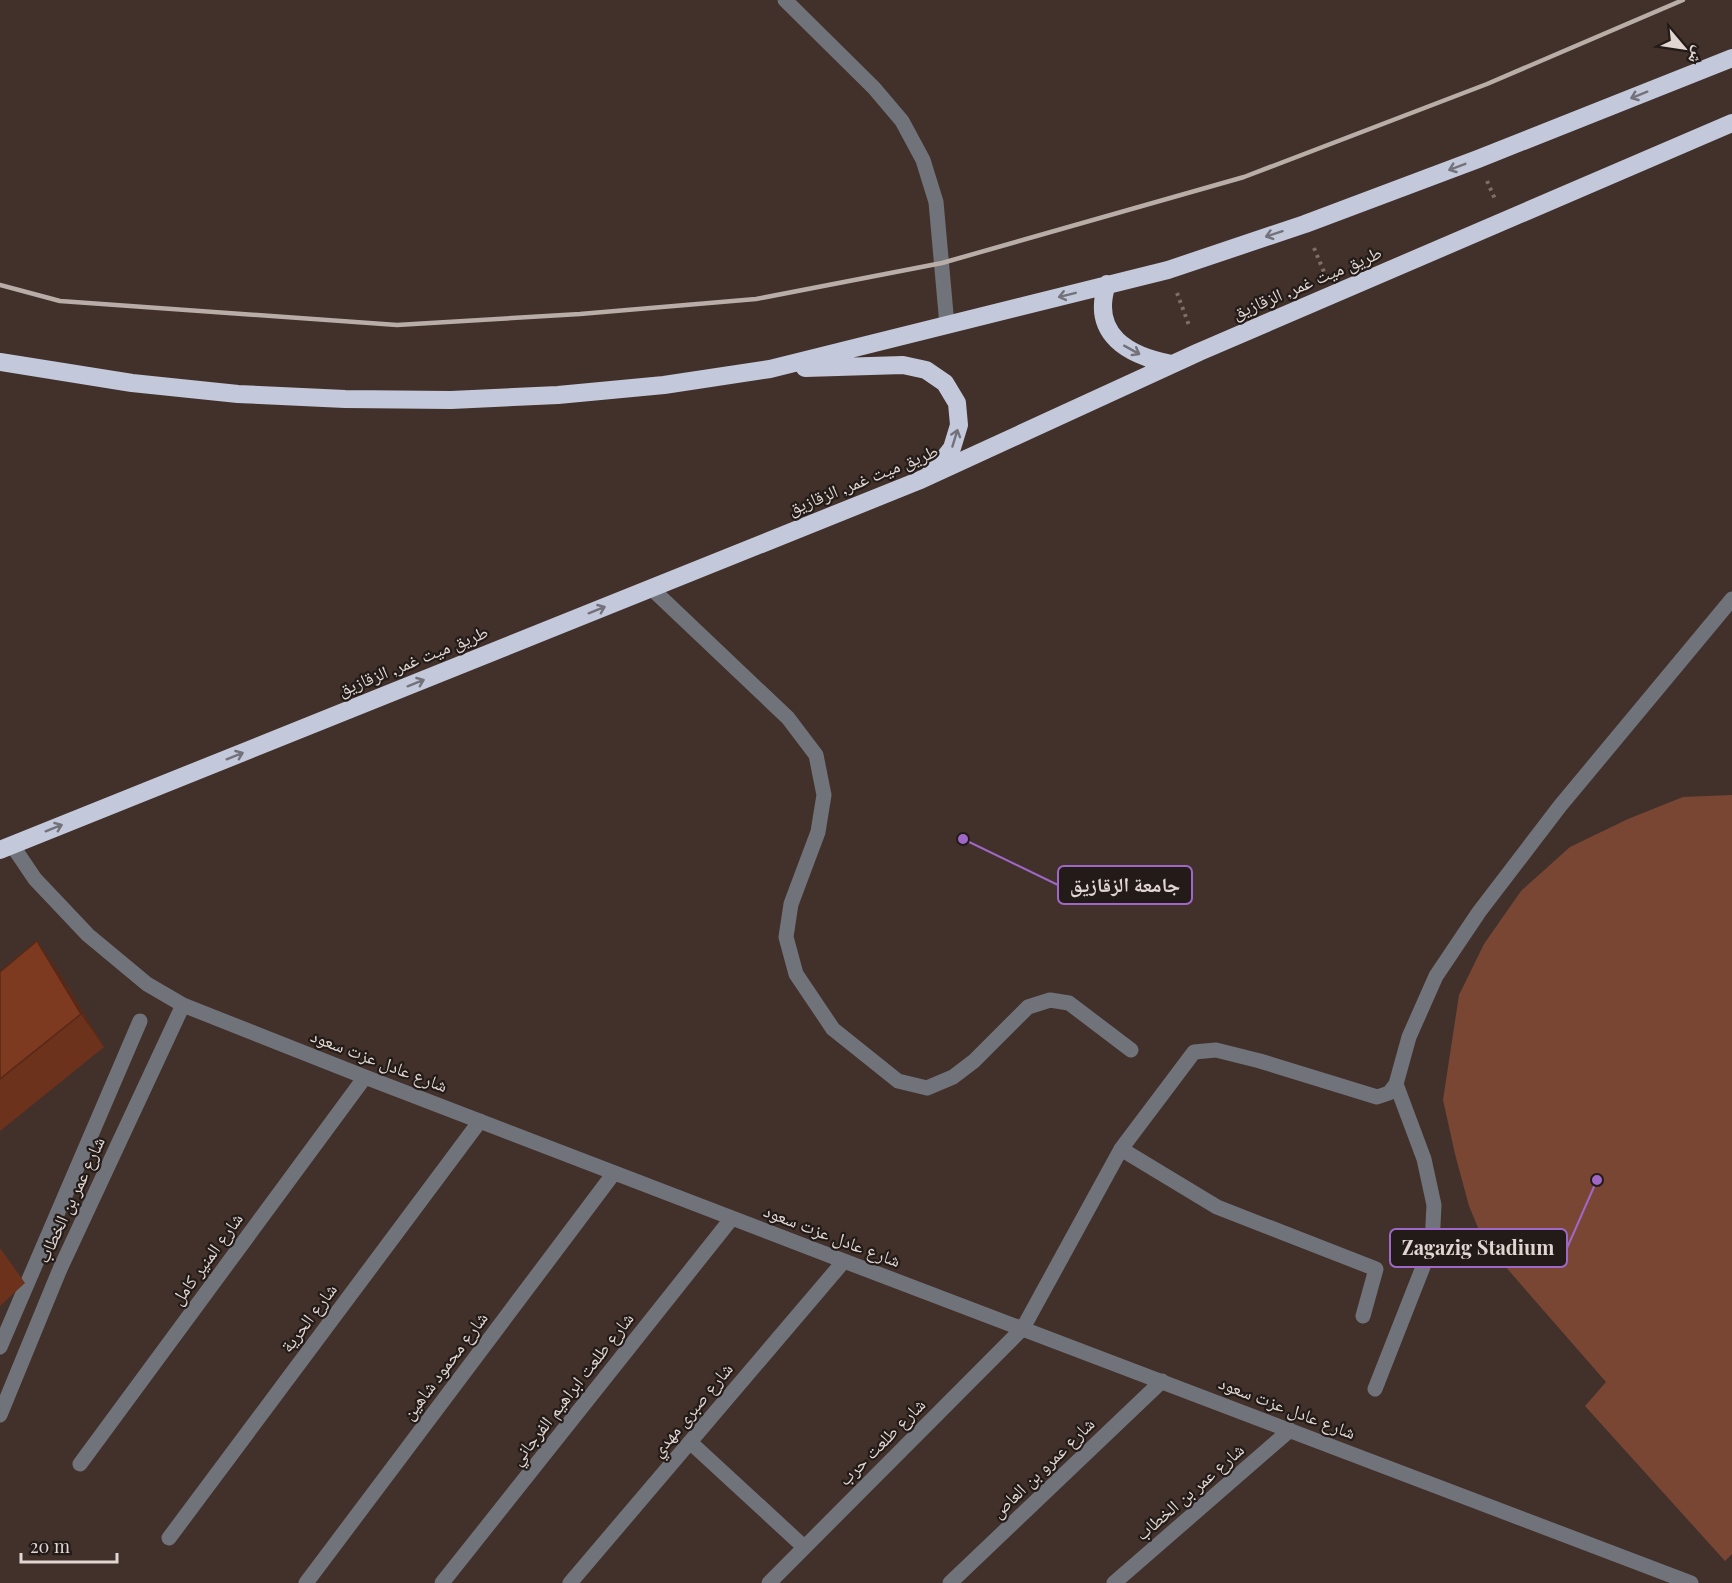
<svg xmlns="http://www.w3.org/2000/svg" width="1732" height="1583" viewBox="0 0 1732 1583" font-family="'Playfair Display','Noto Naskh Arabic',serif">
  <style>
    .green { fill: #794634 }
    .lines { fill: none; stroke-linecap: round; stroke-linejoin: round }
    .path { stroke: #7d6e69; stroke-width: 4; stroke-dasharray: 3 4.5; stroke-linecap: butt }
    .minor { stroke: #71737b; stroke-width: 15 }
    .highway { stroke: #c3c8db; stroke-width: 18 }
    .rail { stroke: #b9ada8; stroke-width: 4.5 }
    .wall { fill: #6c321c }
    .shaded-wall { fill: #582916 }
    .building { fill: #7e3a20; stroke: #582916; stroke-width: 1.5 }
    .oneway { stroke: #73727a }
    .labels { text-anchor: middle; stroke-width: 4.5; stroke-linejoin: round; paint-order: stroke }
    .street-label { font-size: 18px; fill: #e1d6d2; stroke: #231b18 }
    .leader { fill: none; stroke: #9f68c6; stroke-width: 2 }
    .callout-dot { fill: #9f68c6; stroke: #231b18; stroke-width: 2 }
    .callout { fill: #231b18; stroke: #9f68c6; stroke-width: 2 }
    .callout-label { font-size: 20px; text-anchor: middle; font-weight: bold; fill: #e1d6d2 }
  </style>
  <rect width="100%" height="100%" fill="#42312b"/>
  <path class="green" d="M1732,795V1554L1725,1561L1585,1406L1606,1382L1484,1242L1469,1206L1455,1154L1443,1100L1459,995L1484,944L1521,891L1570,847L1628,819L1683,797Z"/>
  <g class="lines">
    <path class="path" d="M1487,181L1495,199
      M1314,248L1324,272
      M1177,293L1190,328"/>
    <path class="minor" d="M785,0L874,88L902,121L923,160L936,202L947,325
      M651,588L788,718L816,755L824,795L818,832L791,904L786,937L796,974L833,1029L898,1081L927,1088L953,1077L974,1061L1028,1007L1050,1000L1069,1003L1131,1050
      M12,845L35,879L88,935L147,984L183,1005L365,1077L844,1261L1691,1583
      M1121,1149L1217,1207L1376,1269L1363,1316
      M0,1347L140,1021
      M1375,1389L1432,1244L1434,1205L1424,1159L1396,1084
      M0,1415L60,1269L183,1005
      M690,1442L804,1547
      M80,1464L365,1077
      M169,1538L480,1121
      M306,1583L614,1173
      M442,1583L732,1218
      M570,1583L844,1261
      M769,1583L1023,1328L1121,1149L1194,1052L1216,1050L1260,1061L1377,1097L1389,1093L1396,1084L1409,1037L1436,976L1479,912L1560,806L1732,599
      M950,1583L1162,1381
      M1114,1583L1290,1430"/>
    <path class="highway" d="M1107,284C1090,335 1129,356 1172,364
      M0,362L132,383L238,394L345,399L451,400L558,395L664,385L770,369L1168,270L1305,224L1478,159L1732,58
      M805,368L903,365L926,370L945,383L957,403L959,425L952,448L941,462L931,471
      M0,850L918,481L1199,352L1732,123"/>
    <path class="rail" d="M0,285L60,301L397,325L580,314L756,299L942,263L1244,177L1487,84L1683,0"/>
  </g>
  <path class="wall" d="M0,972L60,974L104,1047L0,1131Z
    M0,1248L25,1283L0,1306Z"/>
  <path class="shaded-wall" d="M37,941L60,974L104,1047L81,1014Z"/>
  <path class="building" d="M37,941L81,1014L0,1079V972Z"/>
  <defs><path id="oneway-shaft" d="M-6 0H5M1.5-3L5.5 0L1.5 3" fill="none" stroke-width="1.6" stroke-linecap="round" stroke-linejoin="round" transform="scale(1.5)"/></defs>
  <g class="oneway">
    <use href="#oneway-shaft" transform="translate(1639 95) rotate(158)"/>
    <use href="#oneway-shaft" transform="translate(1457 167) rotate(159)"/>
    <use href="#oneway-shaft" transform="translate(1274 234) rotate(162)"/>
    <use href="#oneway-shaft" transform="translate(1067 295) rotate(166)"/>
    <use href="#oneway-shaft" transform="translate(1132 350) rotate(29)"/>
    <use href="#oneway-shaft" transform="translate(955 438) rotate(-73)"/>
    <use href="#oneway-shaft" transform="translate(597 610) rotate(-22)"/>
    <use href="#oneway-shaft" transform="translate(416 683) rotate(-22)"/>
    <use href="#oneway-shaft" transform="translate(235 756) rotate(-22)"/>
    <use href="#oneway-shaft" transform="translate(54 828) rotate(-22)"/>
  </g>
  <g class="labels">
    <g class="street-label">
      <text transform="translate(1307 283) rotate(-23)" y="6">طريق ميت غمر, الزقازيق</text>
      <text transform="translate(863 480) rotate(-22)" y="6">طريق ميت غمر, الزقازيق</text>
      <text transform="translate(413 661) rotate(-22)" y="6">طريق ميت غمر, الزقازيق</text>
      <text transform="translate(379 1061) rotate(21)" y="6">شارع عادل عزت سعود</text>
      <text transform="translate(71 1200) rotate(-65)" y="6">شارع عمر بن الخطاب</text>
      <text transform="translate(832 1236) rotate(21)" y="6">شارع عادل عزت سعود</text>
      <text transform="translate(207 1259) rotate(-54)" y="6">شارع المنير كامل</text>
      <text transform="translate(309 1318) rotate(-53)" y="6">شارع الحرية</text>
      <text transform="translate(445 1366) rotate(-53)" y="6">شارع محمود شاهين</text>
      <text transform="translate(572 1389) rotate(-52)" y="6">شارع طلعت ابراهيم الفرجاني</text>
      <text transform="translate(1287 1408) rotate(21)" y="6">شارع عادل عزت سعود</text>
      <text transform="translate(692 1410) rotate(-50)" y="6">شارع صبرى مهدي</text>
      <text transform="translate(882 1442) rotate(-45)" y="6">شارع طلعت حرب</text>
      <text transform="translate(1043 1468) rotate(-44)" y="6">شارع عمرو بن العاص</text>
      <text transform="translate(1190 1492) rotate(-41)" y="6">شارع عمر بن الخطاب</text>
    </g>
  </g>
  <path class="leader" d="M963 839L1058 885M1597 1180L1567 1248"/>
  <g class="callout-dot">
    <circle cx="963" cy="839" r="6"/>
    <circle cx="1597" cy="1180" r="6"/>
  </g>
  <g class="callout">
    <rect x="1058" y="866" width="134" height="38" rx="6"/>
    <rect x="1390" y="1229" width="177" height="38" rx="6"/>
  </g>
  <g class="callout-label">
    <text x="1125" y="892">جامعة الزقازيق</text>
    <text x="1478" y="1255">Zagazig Stadium</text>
  </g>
  <g transform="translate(1684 48) rotate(119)" stroke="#231b18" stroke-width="4.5" paint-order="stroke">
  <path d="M0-4.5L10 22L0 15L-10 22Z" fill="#e1d6d2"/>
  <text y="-9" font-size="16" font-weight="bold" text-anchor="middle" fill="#e1d6d2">ش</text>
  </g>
  <path d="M21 1553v9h96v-9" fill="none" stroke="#e1d6d2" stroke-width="3"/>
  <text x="30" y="1553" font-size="18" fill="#e1d6d2" stroke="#231b18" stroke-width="4.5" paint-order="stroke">20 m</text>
</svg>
